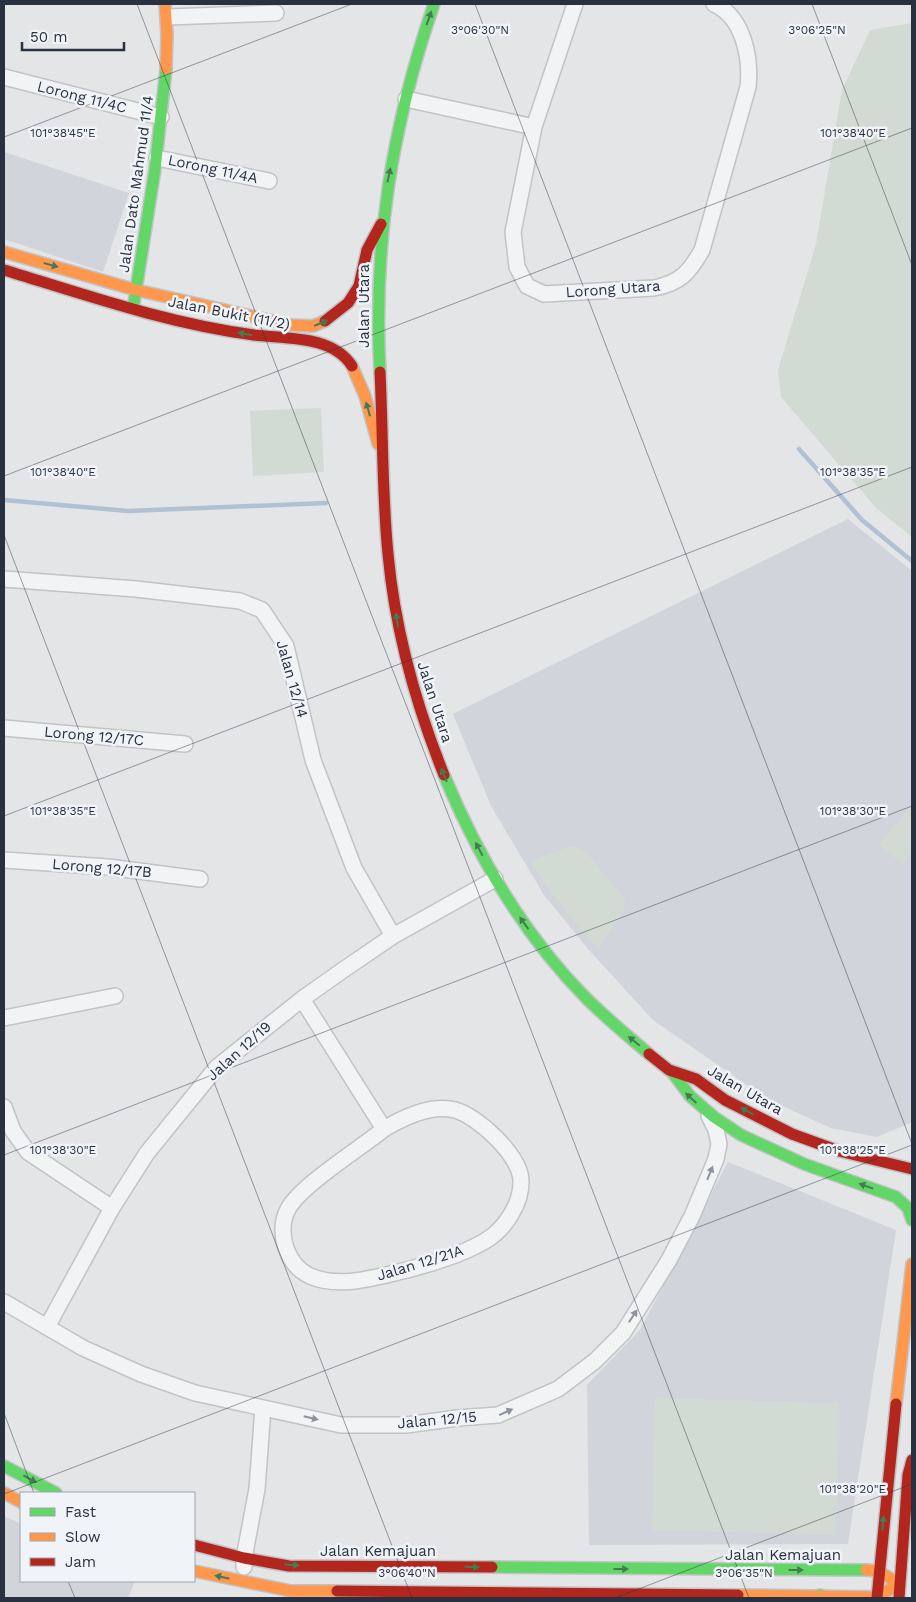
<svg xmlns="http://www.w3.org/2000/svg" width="916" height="1602" viewBox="0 0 916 1602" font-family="'Work Sans',sans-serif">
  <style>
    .built { fill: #d1d4da }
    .green { fill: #d2dbd3 }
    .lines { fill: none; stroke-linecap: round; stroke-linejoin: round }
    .stream { stroke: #b1c0d2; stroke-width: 4.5 }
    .street-casing { stroke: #c1c3c5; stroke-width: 18 }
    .fast-casing { stroke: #c1c3c5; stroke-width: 14 }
    .slow-casing { stroke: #c1c3c5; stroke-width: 14 }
    .jam-casing { stroke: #c1c3c5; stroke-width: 14 }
    .street { stroke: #f2f3f4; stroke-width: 15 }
    .fast { stroke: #63d668; stroke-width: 11 }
    .slow { stroke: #ff974d; stroke-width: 11 }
    .jam { stroke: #b3261e; stroke-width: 11 }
    .oneway { fill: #437b53 }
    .oneway2 { fill: #8e929a }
    .ticks { fill: none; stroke: #293141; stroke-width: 1; stroke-opacity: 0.45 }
    .labels { text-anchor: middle; stroke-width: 5; stroke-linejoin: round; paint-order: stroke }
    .street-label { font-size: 15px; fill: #293141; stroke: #f0f3f7 }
    .ticks-label { font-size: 12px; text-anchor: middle; fill: #293141; stroke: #f0f3f7; stroke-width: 5; stroke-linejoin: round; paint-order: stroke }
  </style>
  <rect width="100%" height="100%" fill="#e3e5e7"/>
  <path class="built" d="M4,152L129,193L103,272L4,239Z
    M848,519L912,571V1122L877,1137L831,1128L767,1099L653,1020L588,949L544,895L491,806L453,714Z
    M728,1162L896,1230L848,1544L589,1545L587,1385L640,1330Z
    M4,1516L21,1524V1581H135L128,1598H4Z"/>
  <path class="green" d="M912,23V537L876,508L781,397L778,370L816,244L842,90L870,30Z
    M321,408L324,472L253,476L250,411Z
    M912,805V853L902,864L879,844Z
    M571,846L585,851L625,899L624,910L599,949L563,908L530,862Z
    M655,1398L839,1403L836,1535L652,1530Z"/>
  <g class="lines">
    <path class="stream" d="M799,449L862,520L912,561
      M4,500L128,511L326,503"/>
    <g class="street-casing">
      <path id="street" d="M575,4L534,127L513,232L517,267L527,286L544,294L654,288C680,283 689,273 702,250L748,87C751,59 744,17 714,4
        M168,17L276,13
        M4,77L161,117
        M406,99L534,127
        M157,158L269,181
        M4,579L136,589L240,601L262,610L286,646L313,760L354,868L393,936
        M4,728L185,744
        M4,860L108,867L200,879
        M302,999L384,1129C361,1148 301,1185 288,1209C282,1220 282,1233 285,1245C289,1258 297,1270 310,1276C340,1289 377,1277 407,1270C433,1263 461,1255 485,1241C504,1230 521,1205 521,1182C522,1157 478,1116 455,1110C431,1104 404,1117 384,1129
        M4,1018L115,996
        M4,1107L13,1131L28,1152L112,1208
        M4,1302L83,1348L141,1374L195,1393L341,1425H406L458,1418L498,1415L558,1389L595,1361L623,1333L669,1260L692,1216L716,1159L719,1144L716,1130L709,1116
        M47,1327L112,1208L147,1153L217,1067L302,999L346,968L393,936L495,879
        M244,1567V1558L257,1489L263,1408"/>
    </g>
    <g class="fast-casing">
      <path id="fast" d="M134,303L155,169L166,69
        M380,372C373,242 392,126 434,4
        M444,775C478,857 524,935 586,998C606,1018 628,1036 649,1054
        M672,1072L690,1096L714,1117L741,1135L804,1164L896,1197L908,1208L912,1220
        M4,1466L56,1493
        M492,1567L866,1570
        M820,1595L826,1598"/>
    </g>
    <g class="slow-casing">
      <path id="slow" d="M165,4L167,35L166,69
        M4,252L136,290L291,325L313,326L325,321
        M352,366L365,396L378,444
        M896,1404L912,1264
        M4,1493L21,1502
        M194,1571L291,1591H337
        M738,1595L877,1597L899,1584L878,1571L866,1570"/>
    </g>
    <g class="jam-casing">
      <path id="jam" d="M4,270C86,295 169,324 254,335C286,339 332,335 352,366
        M325,321L348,303L359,286L367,250L381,224
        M380,372C383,433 382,494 388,554C395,630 416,705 444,775
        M649,1054L669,1070L696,1079L725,1100L792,1134L839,1151L912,1169
        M194,1545L244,1558L289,1566L492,1567
        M337,1591L738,1595
        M877,1598L896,1404
        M899,1598L908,1475L912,1460"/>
    </g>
    <use href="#street" class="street"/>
    <use href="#fast" class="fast"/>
    <use href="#slow" class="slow"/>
    <use href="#jam" class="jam"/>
  </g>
  <defs><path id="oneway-solid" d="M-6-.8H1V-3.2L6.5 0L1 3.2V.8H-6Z" transform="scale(1.25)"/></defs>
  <g class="oneway">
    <use href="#oneway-solid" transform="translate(429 18) rotate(-71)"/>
    <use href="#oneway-solid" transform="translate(389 175) rotate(-78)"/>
    <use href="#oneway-solid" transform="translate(51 265) rotate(16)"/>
    <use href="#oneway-solid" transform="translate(321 323) rotate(-23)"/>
    <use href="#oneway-solid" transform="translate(245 334) rotate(-170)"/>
    <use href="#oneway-solid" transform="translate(368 409) rotate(-106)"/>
    <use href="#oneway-solid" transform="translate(397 620) rotate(-99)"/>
    <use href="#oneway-solid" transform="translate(444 775) rotate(-113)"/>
    <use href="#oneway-solid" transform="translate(479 849) rotate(-118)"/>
    <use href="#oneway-solid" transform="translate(524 923) rotate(-126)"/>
    <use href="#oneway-solid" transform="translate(634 1041) rotate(-141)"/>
    <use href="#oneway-solid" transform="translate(691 1098) rotate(-137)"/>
    <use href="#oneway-solid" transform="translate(747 1111) rotate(-151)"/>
    <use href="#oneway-solid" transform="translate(866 1186) rotate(-160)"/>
    <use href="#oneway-solid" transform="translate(30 1479) rotate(28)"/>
    <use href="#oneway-solid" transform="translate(883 1523) rotate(-84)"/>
    <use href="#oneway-solid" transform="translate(292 1565) rotate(3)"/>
    <use href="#oneway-solid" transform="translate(472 1567) rotate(1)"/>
    <use href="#oneway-solid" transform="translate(621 1569)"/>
    <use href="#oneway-solid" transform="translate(796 1570)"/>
    <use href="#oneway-solid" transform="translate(222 1577) rotate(-167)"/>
  </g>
  <g class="oneway2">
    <use href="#oneway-solid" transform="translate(710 1173) rotate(-68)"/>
    <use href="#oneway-solid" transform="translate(633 1316) rotate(-57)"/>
    <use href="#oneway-solid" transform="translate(506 1412) rotate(-24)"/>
    <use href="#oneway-solid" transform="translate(311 1418) rotate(13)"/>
  </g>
  <path class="ticks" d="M137,4L749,1598M475,4L912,1144M812,4L912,265M4,137L352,4M4,476L912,128M4,535L412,1598M4,816L912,467M4,1155L912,806M4,1413L34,1493M4,1494L912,1145M68,1581L75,1598M615,1598L912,1484"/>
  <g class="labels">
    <g class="street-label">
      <text transform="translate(82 97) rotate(14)" y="5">Lorong 11/4C</text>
      <text transform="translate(213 169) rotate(12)" y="5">Lorong 11/4A</text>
      <text transform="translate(136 184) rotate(-82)" y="5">Jalan Dato Mahmud 11/4</text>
      <text transform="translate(613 289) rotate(-4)" y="5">Lorong Utara</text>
      <text transform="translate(364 306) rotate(-90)" y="5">Jalan Utara</text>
      <text transform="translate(229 313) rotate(11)" y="5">Jalan Bukit (11/2)</text>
      <text transform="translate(292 679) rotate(74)" y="5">Jalan 12/14</text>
      <text transform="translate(435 702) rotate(72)" y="5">Jalan Utara</text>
      <text transform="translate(94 736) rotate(5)" y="5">Lorong 12/17C</text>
      <text transform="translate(102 868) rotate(5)" y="5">Lorong 12/17B</text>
      <text transform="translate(239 1051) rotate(-42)" y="5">Jalan 12/19</text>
      <text transform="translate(745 1090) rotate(30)" y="5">Jalan Utara</text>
      <text transform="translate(420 1263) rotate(-17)" y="5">Jalan 12/21A</text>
      <text transform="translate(437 1420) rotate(-5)" y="5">Jalan 12/15</text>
      <text x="378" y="1556">Jalan Kemajuan</text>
      <text x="783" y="1560">Jalan Kemajuan</text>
    </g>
  </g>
  <g class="ticks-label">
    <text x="480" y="34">3°06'30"N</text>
    <text x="817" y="34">3°06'25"N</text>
    <text x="63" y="137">101°38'45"E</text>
    <text x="853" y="137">101°38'40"E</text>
    <text x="63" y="476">101°38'40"E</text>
    <text x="853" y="476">101°38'35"E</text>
    <text x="63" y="815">101°38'35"E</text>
    <text x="853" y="815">101°38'30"E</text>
    <text x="63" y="1154">101°38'30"E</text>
    <text x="853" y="1154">101°38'25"E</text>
    <text x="853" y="1493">101°38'20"E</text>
    <text x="407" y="1577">3°06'40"N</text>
    <text x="744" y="1577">3°06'35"N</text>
  </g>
  <rect width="916" height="1602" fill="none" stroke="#293141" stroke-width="10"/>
  <rect x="20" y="1492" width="175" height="90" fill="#f0f3f7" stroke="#a0a5ae"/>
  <rect x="30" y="1508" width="25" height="8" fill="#63d668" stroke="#a0a5ae"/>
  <text x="65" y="1517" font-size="15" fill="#293141">Fast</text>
  <rect x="30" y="1533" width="25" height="8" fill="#ff974d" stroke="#a0a5ae"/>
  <text x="65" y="1542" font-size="15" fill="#293141">Slow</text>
  <rect x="30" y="1558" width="25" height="8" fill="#b3261e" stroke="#a0a5ae"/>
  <text x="65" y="1567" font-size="15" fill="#293141">Jam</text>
  <path d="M22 42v8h102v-8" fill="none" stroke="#293141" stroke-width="2.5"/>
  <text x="30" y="42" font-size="15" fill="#293141" stroke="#f0f3f7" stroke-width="4" paint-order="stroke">50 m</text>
</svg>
